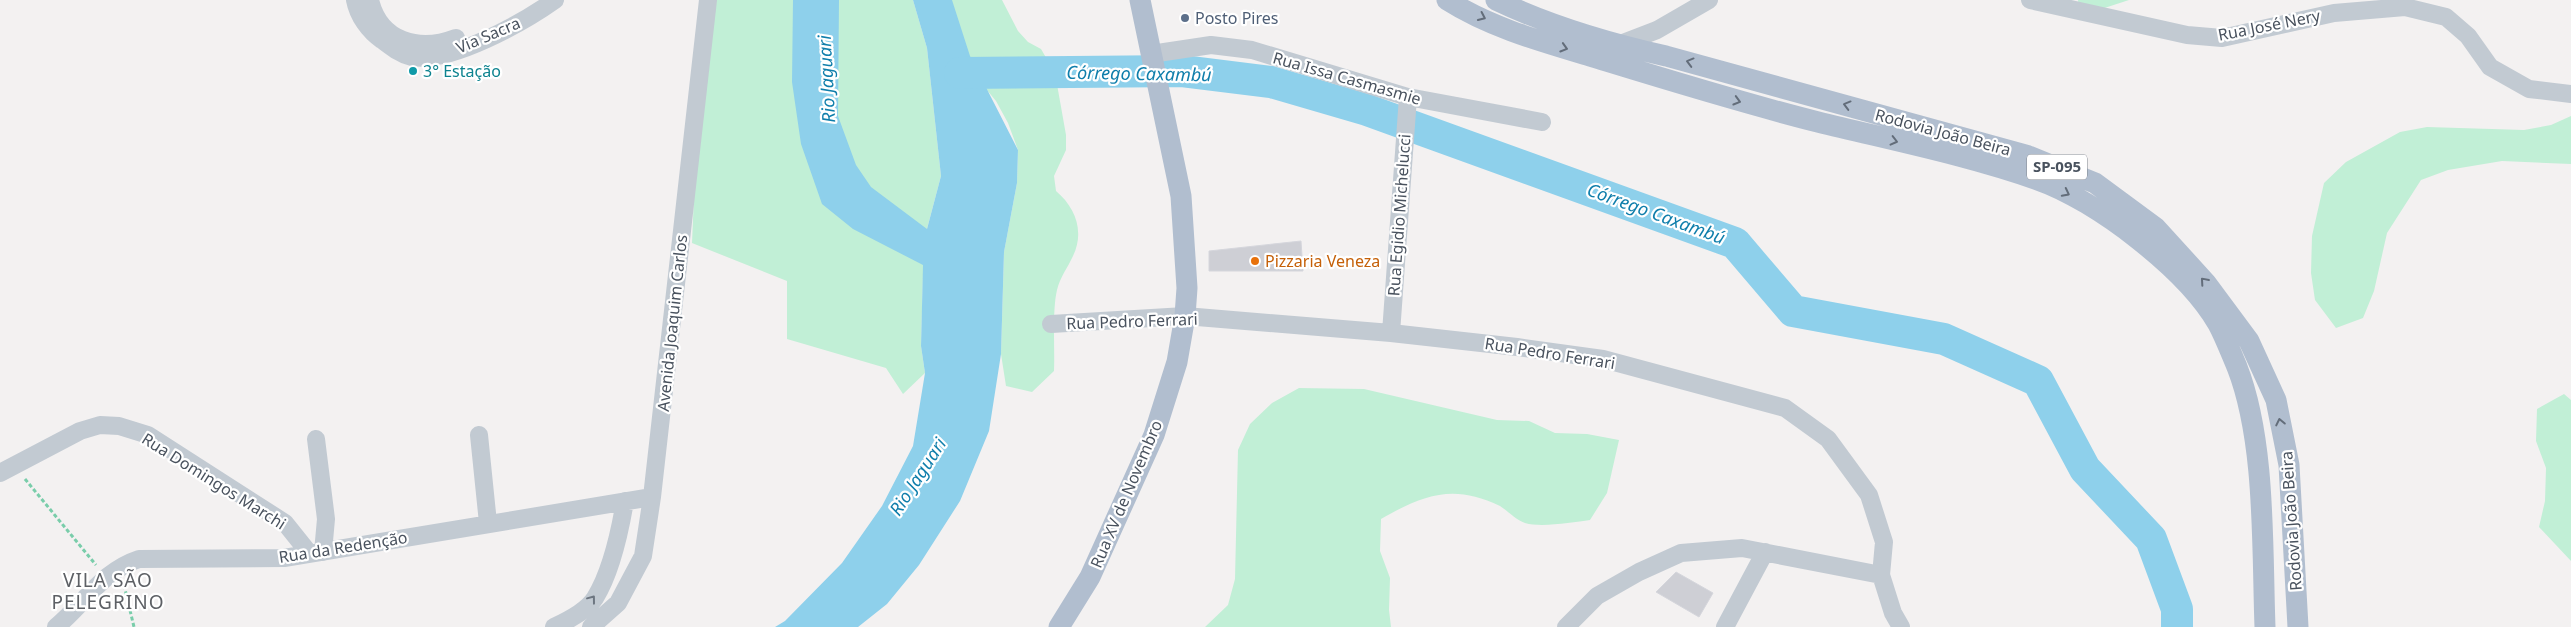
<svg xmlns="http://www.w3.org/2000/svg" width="2571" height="627" font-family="'Noto Sans',sans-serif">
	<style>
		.green { fill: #c1efd6 }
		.water { fill: #8ed0eb }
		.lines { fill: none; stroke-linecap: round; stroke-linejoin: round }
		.river { stroke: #8ed0eb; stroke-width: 32 }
		.building { fill: #cecfd5; stroke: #d5d6dc }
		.path { stroke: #79cdaa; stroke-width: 3; stroke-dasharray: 4 2.5; stroke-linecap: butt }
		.minor { stroke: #c2cad2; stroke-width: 18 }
		.major { stroke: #b1becf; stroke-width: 21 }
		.oneway { stroke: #636d7a }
		.oneway2 { stroke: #6d7681 }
		.service-dot { fill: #5c6f8a; stroke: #fff; stroke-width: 2 }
		.culture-dot { fill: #0f9aa8; stroke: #fff; stroke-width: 2 }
		.food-dot { fill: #e8710a; stroke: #fff; stroke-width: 2 }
		.labels { text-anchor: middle; stroke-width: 4.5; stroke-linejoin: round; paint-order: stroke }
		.shield { fill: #fff; stroke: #80868e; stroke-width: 1 }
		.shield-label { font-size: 15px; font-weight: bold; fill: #49525e }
		.service-label { font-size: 16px; fill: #4e5e75; stroke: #fff; text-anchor: start }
		.street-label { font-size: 16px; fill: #49525e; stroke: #fff }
		.culture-label { font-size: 16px; fill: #0d838f; stroke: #fff; text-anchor: start }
		.food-label { font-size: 16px; fill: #c56008; stroke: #fff; text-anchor: start }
		.water-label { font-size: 18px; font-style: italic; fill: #0f7eab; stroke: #fff }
		.quarter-label { font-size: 19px; letter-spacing: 1px; fill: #5d6065; stroke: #fff }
	</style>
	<rect width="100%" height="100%" fill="#f3f1f1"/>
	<path class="green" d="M711 0H913L927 48 941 176 924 240 921 346 925 373 903 394 886 368 787 339V281L692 243 697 125Z
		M951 0H1002L1018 31 1028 42 1041 49 1055 73 1066 135V150L1054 176 1056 191C1075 207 1085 231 1073 256 1068 267 1060 277 1057 290 1052 311 1055 349 1054 371L1032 392 1006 386 1001 354 1004 252 1017 183 1018 150 1008 123 996 101 967 66Z
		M2078 0H2129L2080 16Z
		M2571 116V164L2502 161 2448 170 2421 180 2387 233 2374 291 2363 318 2336 328 2315 300 2311 273 2312 236 2324 183 2346 162 2400 132 2427 127 2524 130 2551 125Z
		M1299 388 1364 389 1497 420 1529 421 1555 433 1587 434 1619 440 1607 493 1590 520C1573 522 1542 528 1525 523 1516 520 1508 511 1500 506 1453 483 1423 495 1381 519L1380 551 1390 578 1389 610 1391 627H1205L1228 605 1235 579 1238 450 1250 424 1272 403Z
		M2564 394 2571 400V561L2539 527 2545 501 2546 468 2536 441 2537 409Z"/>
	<path class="water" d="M793 0H839L838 116 856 165 871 187 927 229 941 176 927 48 913 0H952L970 56 1018 150 1017 183 1004 252 1001 354 989 431 960 501 919 565 887 604 858 627H775L785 621 842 563 882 506 913 446 925 373 921 346 923 265 853 229 822 204 801 144 792 82Z"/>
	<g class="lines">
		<path class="river" d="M960 73 1182 71 1271 82 1367 110 1735 243 1793 311 1944 339 2038 381 2085 469 2151 539 2177 609V627"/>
	</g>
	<path class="building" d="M1301 241 1303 271H1209V251Z
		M1676 572 1713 593 1699 617 1656 592Z"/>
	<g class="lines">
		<path class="path" d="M25 479 96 565
			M124 585 134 627"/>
		<path class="minor" d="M355 0C358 16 369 31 382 40 391 47 400 54 412 57 450 64 524 22 555 0
			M370 0C380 42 419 52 456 38
			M2030 0 2187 35 2222 38 2334 13 2405 7 2446 17 2468 36 2490 67 2529 89 2571 94
			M1618 45 1657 30 1709 0
			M1151 54 1211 45 1252 50 1408 97 1542 122
			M1051 324 1185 316 1391 333 1517 347 1603 359 1785 408 1828 439 1869 495 1884 542 1881 575 1893 613 1901 627
			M1391 333 1408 97
			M479 435 488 523
			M316 439 326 519 323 552
			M0 473 80 431 100 425 119 426 148 435 285 523 309 553
			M56 627C85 603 102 571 139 559L284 558 652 497
			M554 627C567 621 587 611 595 598 611 572 620 531 625 501
			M591 627 618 603 643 556 652 497 708 0
			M1566 627 1597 596 1639 572 1681 553 1742 548 1881 575
			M1725 627 1765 552"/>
		<path class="major" d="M1447 0C1491 28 1543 42 1593 57 1668 80 1742 103 1818 122 1891 140 1967 155 2038 180 2096 200 2187 270 2218 324 2225 337 2231 353 2237 367 2266 441 2262 548 2265 627
			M1496 0C1550 26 1608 43 1666 56L2026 155 2095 183 2156 228 2206 283 2249 341 2276 400 2289 465 2298 627
			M1059 627 1090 577 1154 435 1177 362 1185 316 1187 288 1181 196 1140 0"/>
	</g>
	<defs><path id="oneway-chevron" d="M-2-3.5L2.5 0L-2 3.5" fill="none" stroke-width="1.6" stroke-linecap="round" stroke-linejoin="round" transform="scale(1.25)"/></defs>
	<g class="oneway">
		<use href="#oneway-chevron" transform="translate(1482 17) rotate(25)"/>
		<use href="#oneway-chevron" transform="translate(1564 48) rotate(17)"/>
		<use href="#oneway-chevron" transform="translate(1690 62) rotate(-165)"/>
		<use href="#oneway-chevron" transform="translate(1737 101) rotate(16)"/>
		<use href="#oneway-chevron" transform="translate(1847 105) rotate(-165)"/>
		<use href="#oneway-chevron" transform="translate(1894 141) rotate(14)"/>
		<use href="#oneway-chevron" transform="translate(2066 193) rotate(27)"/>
		<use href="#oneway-chevron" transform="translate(2204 281) rotate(-131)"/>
		<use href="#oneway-chevron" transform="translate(2280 422) rotate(-102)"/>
	</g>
	<use class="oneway2" href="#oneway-chevron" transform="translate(592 599) rotate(-53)"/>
	<circle class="service-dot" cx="1185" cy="18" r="5"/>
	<circle class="culture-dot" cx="413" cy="71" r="5"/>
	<circle class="food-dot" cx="1255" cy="261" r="5"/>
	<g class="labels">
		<rect class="shield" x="2027" y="154.5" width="60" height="25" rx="4"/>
		<g class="shield-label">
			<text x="2057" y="172">SP-095</text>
		</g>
		<g class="service-label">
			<text x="1195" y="24">Posto Pires</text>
		</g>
		<g class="street-label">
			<text transform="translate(2269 25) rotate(-11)" y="6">Rua José Nery</text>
			<text transform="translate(488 35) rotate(-23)" y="6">Via Sacra</text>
			<text transform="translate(1347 78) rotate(16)" y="6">Rua Issa Casmasmie</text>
			<text transform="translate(1943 132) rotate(15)" y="6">Rodovia João Beira</text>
			<text transform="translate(1399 215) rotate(-86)" y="6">Rua Egidio Michelucci</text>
			<text transform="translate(1132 321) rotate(-2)" y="6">Rua Pedro Ferrari</text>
			<text transform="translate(672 323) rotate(-84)" y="6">Avenida Joaquim Carlos</text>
			<text transform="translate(1550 353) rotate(9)" y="6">Rua Pedro Ferrari</text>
			<text transform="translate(214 481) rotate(32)" y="6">Rua Domingos Marchi</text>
			<text transform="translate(1126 494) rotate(-67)" y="6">Rua XV de Novembro</text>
			<text transform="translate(2291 521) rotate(-94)" y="6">Rodovia João Beira</text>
			<text transform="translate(343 547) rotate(-9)" y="6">Rua da Redenção</text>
		</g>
		<g class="culture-label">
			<text x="423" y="77">3° Estação</text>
		</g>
		<g class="food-label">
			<text x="1265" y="267">Pizzaria Veneza</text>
		</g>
		<g class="water-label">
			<text transform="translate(1139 74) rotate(1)" y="6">Córrego Caxambú</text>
			<text transform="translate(827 79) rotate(-93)" y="6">Rio Jaguari</text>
			<text transform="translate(1656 214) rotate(20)" y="6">Córrego Caxambú</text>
			<text transform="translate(918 477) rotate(-57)" y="6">Rio Jaguari</text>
		</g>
		<g class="quarter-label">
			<text x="108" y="587">VILA SÃO<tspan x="108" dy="22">PELEGRINO</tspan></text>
		</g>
	</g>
</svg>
